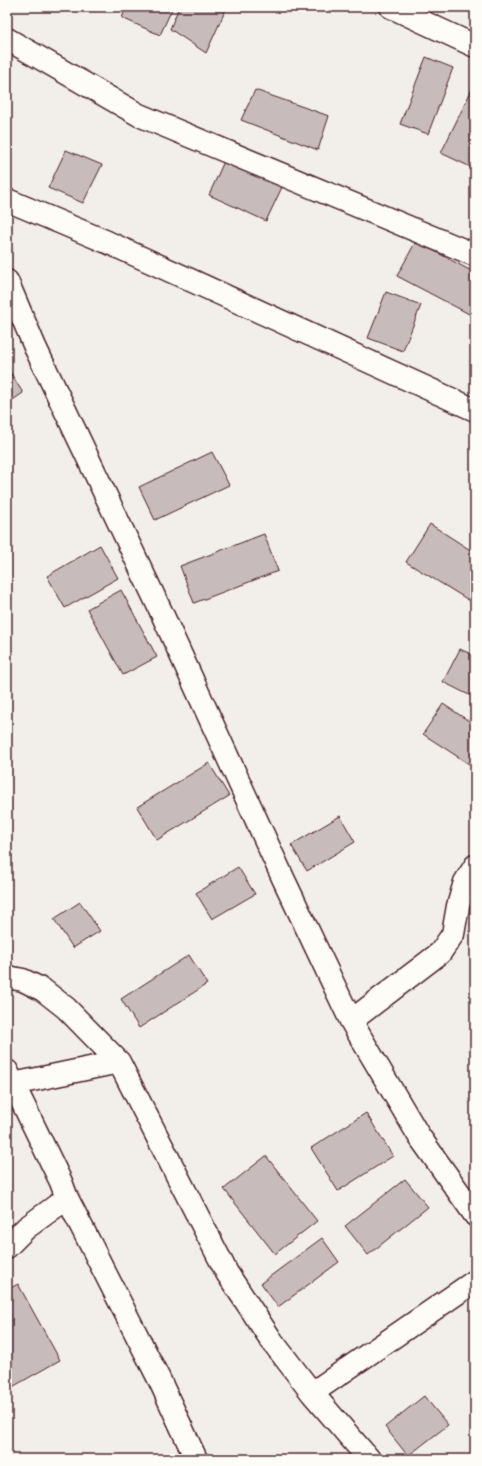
<svg xmlns="http://www.w3.org/2000/svg" width="482" height="1466" font-family="'Gochi Hand',sans-serif">
	<style>
		.building { fill: #c8bbbb; stroke: #4a1f2b }
		.lines { fill: none; stroke-linecap: round; stroke-linejoin: round }
		.minor-casing { stroke: #4a1f2b; stroke-width: 25 }
		.minor { stroke: #fdfcf7; stroke-width: 22 }
	</style>
	<rect width="100%" height="100%" fill="#f2efeb"/>
	<filter id="ink" filterUnits="userSpaceOnUse"><feTurbulence type="fractalNoise" baseFrequency=".025" numOctaves="2"/><feDisplacementMap in="SourceGraphic" scale="8" xChannelSelector="R" yChannelSelector="G"/><feConvolveMatrix kernelMatrix="1 2 1 2 8 2 1 2 1" color-interpolation-filters="sRGB"/></filter>
	<g filter="url(#ink)">
		<path class="building" d="M126 7H173L160 35 122 18Z
			M179 7H227L206 53 170 29Z
			M426 57 453 68 428 134 400 124Z
			M475 83V169L441 153Z
			M255 90 329 116 318 150 241 120Z
			M66 150 102 165 83 203 48 188Z
			M225 159 283 185 266 221 209 195Z
			M416 241 475 273V307L471 315 397 276Z
			M386 292 421 305 403 351 368 338Z
			M7 367 23 393 7 404Z
			M212 452 229 485 155 520 139 487Z
			M430 524 475 553V604L406 562Z
			M264 534 278 571 194 603 180 566Z
			M100 545 118 578 65 608 47 576Z
			M121 590 157 657 123 675 87 609Z
			M460 649 475 656V698L443 682Z
			M443 704 475 725V768L423 734Z
			M209 763 229 796 157 840 137 807Z
			M340 816 355 842 307 871 291 845Z
			M238 867 255 894 212 919 196 893Z
			M80 902 100 931 73 948 54 919Z
			M189 955 207 984 139 1028 121 999Z
			M366 1113 393 1156 338 1191 311 1148Z
			M266 1156 317 1221 275 1254 224 1189Z
			M405 1179 428 1207 368 1255 345 1226Z
			M322 1238 339 1262 278 1307 261 1283Z
			M18 1284 60 1360 7 1390V1290Z
			M424 1396 448 1425 408 1456 385 1427Z"/>
		<g class="lines">
			<defs>
				<path id="minor" d="M391 7 475 46
					M7 39 139 115 475 255
					M7 200 107 242 475 410
					M7 281 35 347 158 605 283 878 351 1021 419 1136 475 1215
					M7 977 23 980 43 990 66 1008 119 1062 227 1273 272 1341 312 1393 369 1459
					M351 1021 440 953 453 934 458 906 465 882 475 866
					M7 1071 61 1182 67 1198 159 1379 196 1459
					M13 1084 119 1062
					M7 1247 26 1228 67 1198
					M312 1393 475 1281"/>
			</defs>
			<use href="#minor" class="minor-casing"/>
			<use href="#minor" class="minor"/>
		</g>
	</g>
	<rect width="482" height="1466" fill="none" stroke="#fdfcf7" stroke-width="24"/>
	<rect x="12" y="12" width="458" height="1442" fill="none" stroke="#4a1f2b" stroke-width="1.5" filter="url(#ink)"/>
</svg>
